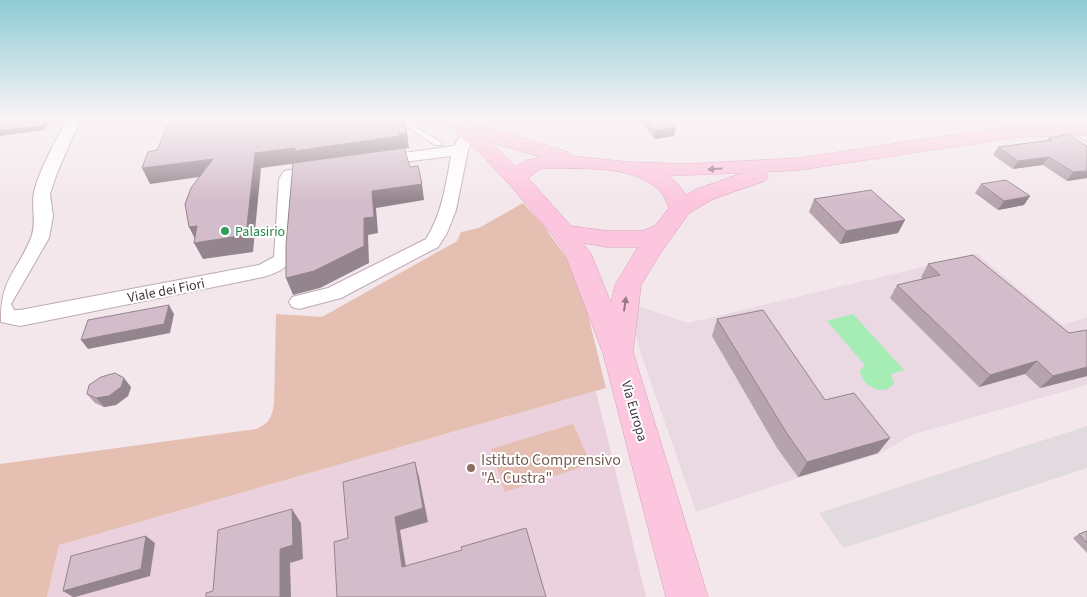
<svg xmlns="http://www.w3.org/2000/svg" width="1087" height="597" font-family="'Source Sans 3',sans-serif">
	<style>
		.residential { fill: #ead9e2 }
		.education { fill: #ebd1dd }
		.green { fill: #e5bfb1 }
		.parking { fill: #e1dbdf }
		.water { fill: #a5edb5 }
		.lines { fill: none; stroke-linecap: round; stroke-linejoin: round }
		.lane-casing { stroke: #beaab5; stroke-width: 2 }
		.street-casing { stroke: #beaab5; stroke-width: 2 }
		.secondary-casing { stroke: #d79db6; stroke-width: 1 }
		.lane { fill: #fff; fill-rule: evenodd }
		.street { fill: #fff; fill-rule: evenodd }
		.secondary { fill: #fcc7de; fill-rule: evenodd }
		.wall { fill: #b6a3ae }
		.shaded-wall { fill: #94848d }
		.building { fill: #d4bdca; stroke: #94848d }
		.oneway { fill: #977787 }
		.leisure-dot { fill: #2e9e5b; stroke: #fff; stroke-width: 2 }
		.education-dot { fill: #8d6e63; stroke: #fff; stroke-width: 2 }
		.labels { text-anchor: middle; stroke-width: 4; stroke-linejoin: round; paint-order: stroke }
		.leisure-label { font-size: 14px; fill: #27864d; stroke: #fff; text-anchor: start }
		.street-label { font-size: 14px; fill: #45363f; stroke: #fff }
		.near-education-label { font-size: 16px; fill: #785e54; stroke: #fff; text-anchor: start }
	</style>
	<rect width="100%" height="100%" fill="#f3e7ec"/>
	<path class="residential" d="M977 254 1063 325 1087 317V385L914 434 879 454 795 479 696 512 640 351 635 329V305L688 323Z"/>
	<path class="education" d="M596 391 646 597H47L59 545Z"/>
	<path class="green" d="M523 203 544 226 572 266 587 311 606 388 59 545 47 597H0V464L256 429C269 424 271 418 274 405L276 314 322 317 457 241 461 232 479 228Z
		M573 424 591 464 505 492 491 449Z"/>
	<path class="parking" d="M1087 426V468L860 543 843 548 819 513Z"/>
	<path class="water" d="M853 314 904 370 891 374 894 383C885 398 861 386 860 371L865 365 827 321Z"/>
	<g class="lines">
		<defs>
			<path id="lane" d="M393 118H400L442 143 441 145H435Z"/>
			<path id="street" d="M67 118H81L57 173 50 194 53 216 49 238 11 304 14 310H20L259 265 274 257 279 179 284 171 319 164 325 166 327 169 325 172 295 179 292 259C286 269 275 274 263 277L20 326 1 322C0 279 17 272 31 238 37 222 31 207 34 192 40 167 56 142 67 118Z
				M1027 118H1043L1087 143V153L1082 152Z
				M465 136 470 137 472 140 468 150 456 210 447 233 438 247 341 298 299 309 292 307 289 302 292 297 328 288 426 239C442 214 446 184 451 156L380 165 375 163 372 160 375 157 454 146 460 137Z"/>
			<path id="secondary" d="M443 118H459L568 152 571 156 629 162 687 164 799 158 1019 125 1087 123V135L1019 137 799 170 765 172 768 176 765 181 713 199 689 213 659 255 641 285 633 352 708 597H666L603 353 565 254 554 237 509 184 480 153 456 133 458 130 443 125 440 121ZM490 142 541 157 527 160 516 166ZM559 168C590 169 636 166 660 191 664 195 667 202 669 208L655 226 642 231H607L571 226 528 178 540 169ZM743 173 697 189 686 195 677 183 668 176ZM583 243 607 247H638L615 285 611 303 591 254Z"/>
		</defs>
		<use href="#lane" class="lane-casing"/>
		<use href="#street" class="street-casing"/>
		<use href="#secondary" class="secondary-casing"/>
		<use href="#lane" class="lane"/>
		<use href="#street" class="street"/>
		<use href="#secondary" class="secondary"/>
	</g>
	<path class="wall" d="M642 118H667L676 127 674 136 655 139 641 122Z
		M984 118H1010L987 120Z
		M1068 134 1087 178 1067 181 1043 165 1013 169 993 155 998 147 1047 141 1049 138Z
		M981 184 1024 205 998 210 975 193Z
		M814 199 905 220 898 233 840 244 809 212Z
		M928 264 1087 376 1040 388 1025 374 979 387 890 298 897 285 922 279 921 277Z
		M717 319 825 400 878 453 798 477 777 448 712 336Z
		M131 387 128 396 116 405 104 407 95 403 87 394Z
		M1087 531V553L1073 538 1079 534Z"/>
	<path class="shaded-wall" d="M47 118H52L45 130 0 136V131Z
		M368 118H370L372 138 368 123Z
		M676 127 674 136 655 139 656 130Z
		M407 133 409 148 261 168 253 252 203 259 194 243H197L189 227 255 153Z
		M1049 157 1043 165 1013 169 1018 161Z
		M213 159 220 174 150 184 142 168Z
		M1087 171V178L1067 181 1073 172Z
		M422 184 424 200 376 208 378 233 368 235 369 263 320 288 293 295 286 278 364 218 372 191Z
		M1030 196 1024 205 998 210 1004 201Z
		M905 220 898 233 840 244 846 231Z
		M169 305 174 314 170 333 88 349 81 340Z
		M1037 361 1025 374 979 387 990 375Z
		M1087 367V376L1040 388 1053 376Z
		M124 378 131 387 128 396 116 405 104 407 96 398Z
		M890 438 878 453 798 477 807 462Z
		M415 462 419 477 428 522 400 530 408 580 402 567 395 517Z
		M292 509 301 523 303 559 290 563 291 597H280V549Z
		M146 536 155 543 150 576 75 597H73L63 591Z"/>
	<path class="building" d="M0 118H47L42 126 0 131Z
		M171 118H368V123L403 118 407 133 399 134 400 136 295 151V148L255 153 246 235 194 243 197 226 189 227 185 204 191 188 213 159 142 168 148 152 157 150Z
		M645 118H667L676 127 656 130Z
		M1068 134 1087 146V171L1073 172 1049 157 1018 161 998 147 1052 140 1049 138Z
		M404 148 410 167 418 166 422 184 372 191 374 217 364 218V246L314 271 286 278V245L293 163Z
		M1006 180 1030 196 1004 201 981 184Z
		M871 190 905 220 846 231 814 199Z
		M973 255 1069 333 1087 330V367L1053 376 1037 361 990 375 897 285 940 275 928 264Z
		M169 305 164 324 81 340 88 320Z
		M763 310 825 400 854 393 890 438 807 462 786 432 717 319Z
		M115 373 124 378 121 387 109 396 96 398 87 394 89 385 101 377Z
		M415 462 423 508 395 517 402 567 462 550 461 547 526 528 546 597H337L334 542 348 538 343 482Z
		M292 509 293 545 280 549V597H206V593L213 591 218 530Z
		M1087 531V543L1079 534Z
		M146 536 141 569 63 591 71 556Z"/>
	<defs><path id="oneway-solid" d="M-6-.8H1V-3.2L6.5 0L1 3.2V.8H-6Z" transform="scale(1.25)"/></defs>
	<g class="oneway">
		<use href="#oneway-solid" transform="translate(715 169) rotate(177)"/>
		<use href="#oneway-solid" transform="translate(625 304) rotate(-82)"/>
	</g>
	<linearGradient id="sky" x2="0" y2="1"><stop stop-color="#8dcbd4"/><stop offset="0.59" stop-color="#faf4f6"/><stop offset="1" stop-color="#faf4f6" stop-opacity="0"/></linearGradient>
	<rect width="1087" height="201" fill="url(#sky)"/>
	<circle class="leisure-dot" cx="225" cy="231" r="5"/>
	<circle class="education-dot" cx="471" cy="468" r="5"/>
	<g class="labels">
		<g class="leisure-label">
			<text x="235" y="236">Palasirio</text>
		</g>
		<g class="street-label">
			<text transform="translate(166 290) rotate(-11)" y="5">Viale dei Fiori</text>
			<text transform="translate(635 411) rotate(74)" y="5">Via Europa</text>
		</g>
		<g class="near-education-label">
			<text x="481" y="465">Istituto Comprensivo<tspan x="481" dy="18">"A. Custra"</tspan></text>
		</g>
	</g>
</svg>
